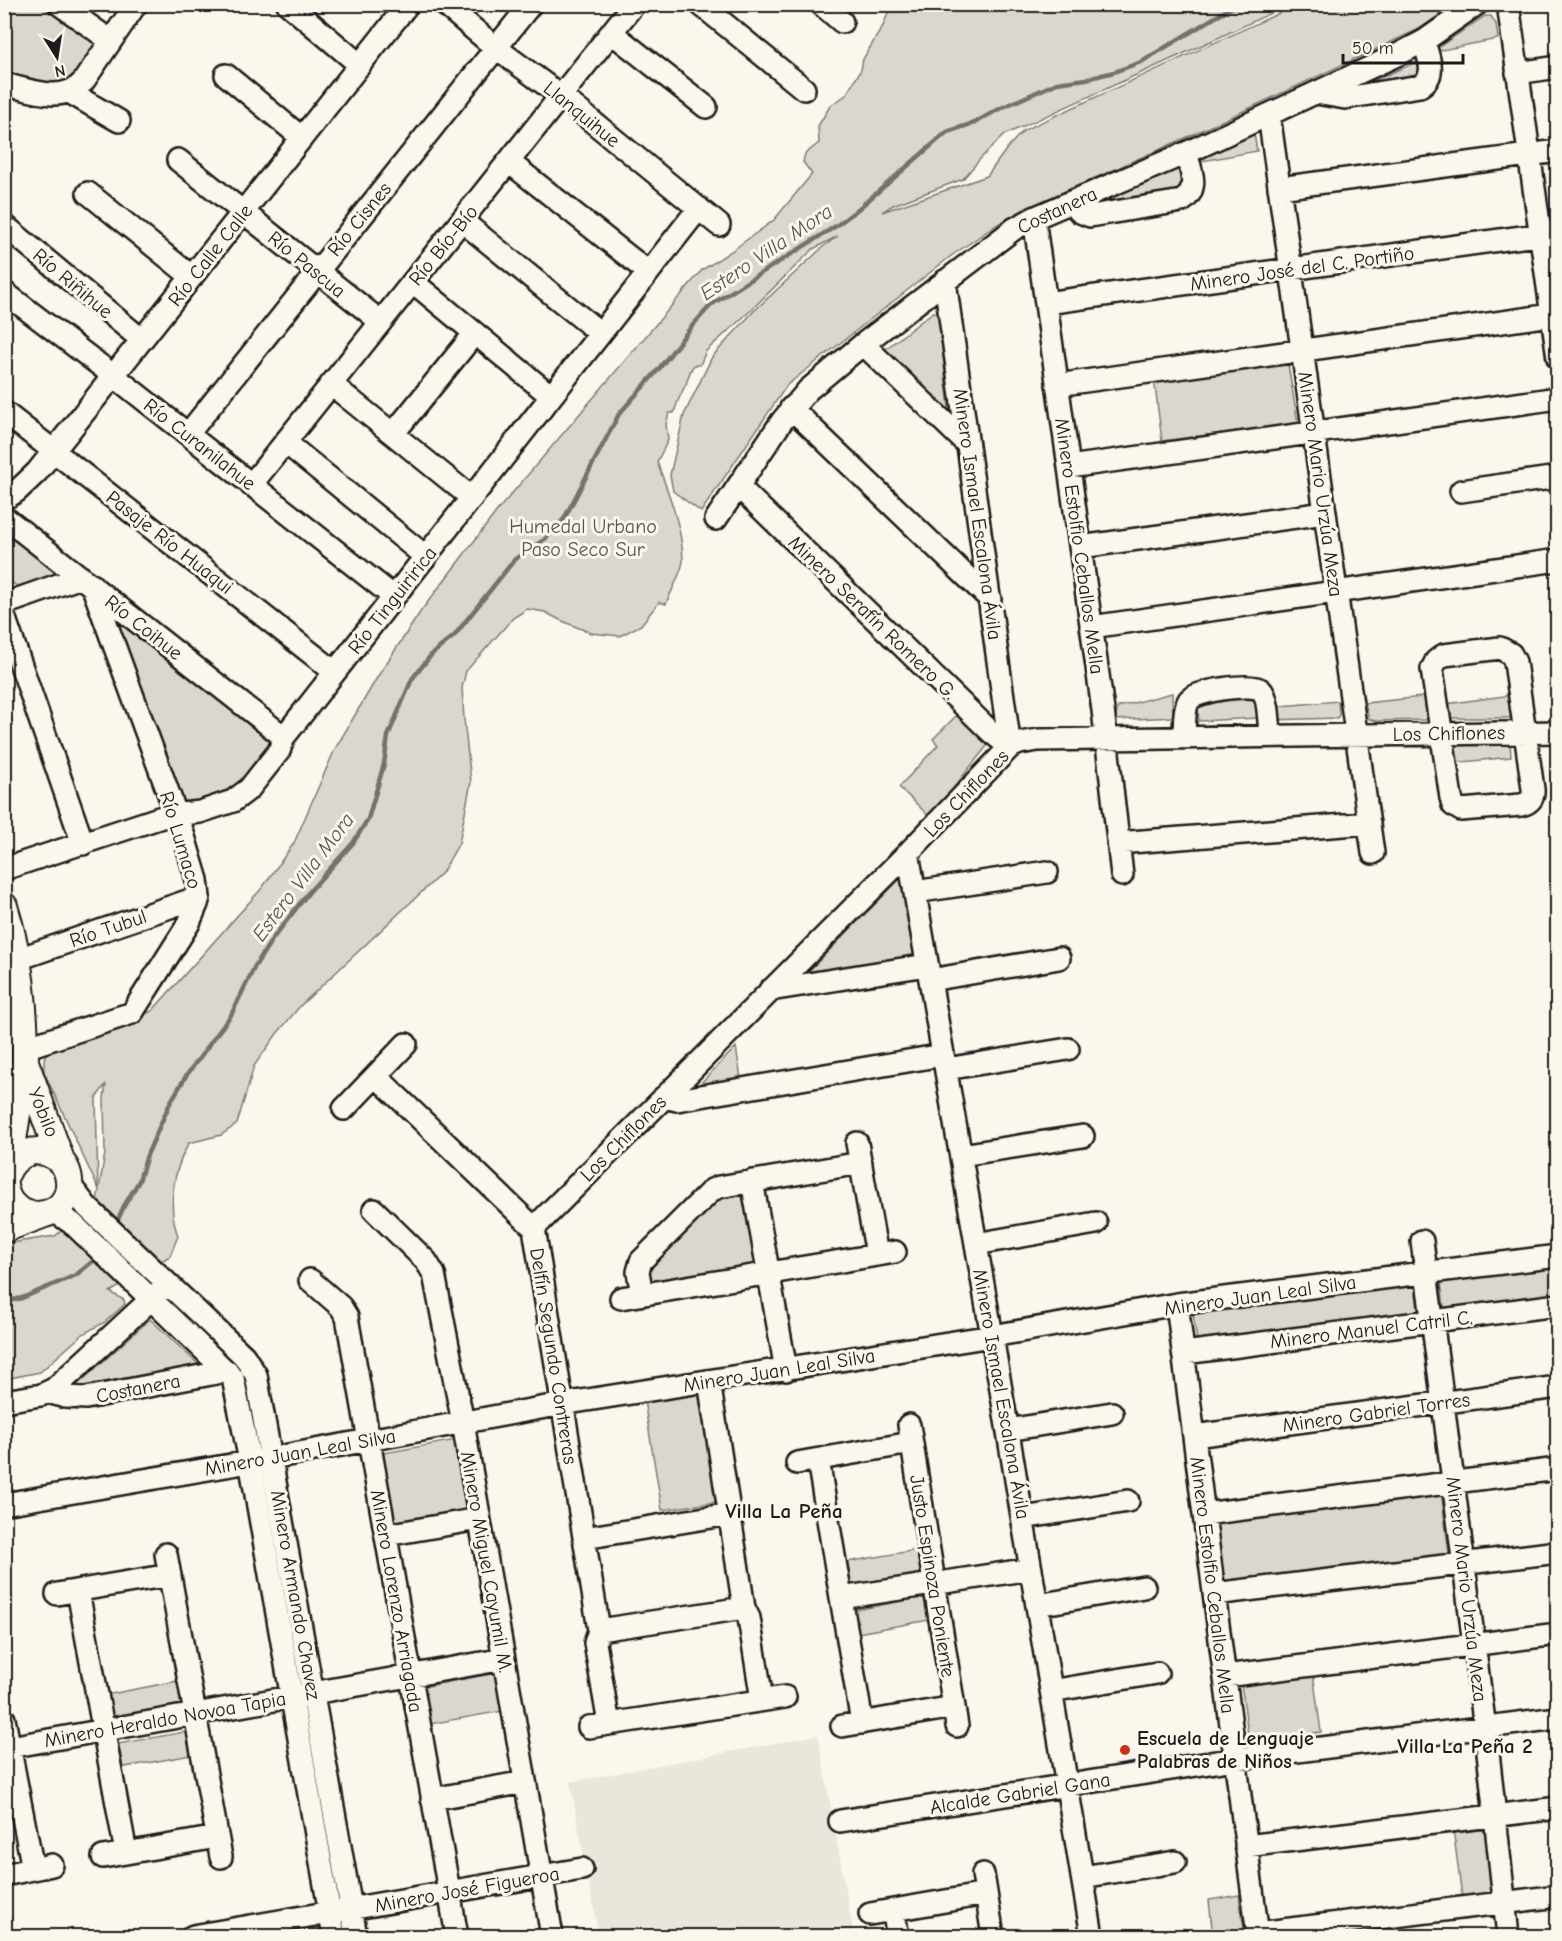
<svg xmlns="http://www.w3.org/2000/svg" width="1562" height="1941" font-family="'Comic Neue',sans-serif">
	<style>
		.built { fill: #eae6dc }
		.green { fill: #dad7ce; stroke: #7b7a75; stroke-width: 1.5 }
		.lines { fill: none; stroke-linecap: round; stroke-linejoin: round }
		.stream { stroke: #74726e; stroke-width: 4.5 }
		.minor-casing { stroke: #1c1c1c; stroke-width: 26 }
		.major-casing { stroke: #1c1c1c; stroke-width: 30 }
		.minor { stroke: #fbf7ec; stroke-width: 21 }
		.major { stroke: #fbf7ec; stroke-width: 26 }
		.poi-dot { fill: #c8321e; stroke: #fbf7ec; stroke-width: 2 }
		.labels { text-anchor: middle; stroke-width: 6; stroke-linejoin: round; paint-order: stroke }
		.street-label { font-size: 20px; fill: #1c1c1c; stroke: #fbf7ec }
		.park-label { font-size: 20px; fill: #555451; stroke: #fbf7ec }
		.poi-label { font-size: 20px; font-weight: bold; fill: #1c1c1c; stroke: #fbf7ec; text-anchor: start }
		.water-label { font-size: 21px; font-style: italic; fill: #575653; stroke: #fbf7ec }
		.neighbourhood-label { font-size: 21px; font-weight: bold; fill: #1c1c1c; stroke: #fbf7ec }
	</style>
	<rect width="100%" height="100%" fill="#fbf7ec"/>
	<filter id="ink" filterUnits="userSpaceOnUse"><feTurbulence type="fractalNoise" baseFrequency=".0167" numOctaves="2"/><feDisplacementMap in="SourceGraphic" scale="12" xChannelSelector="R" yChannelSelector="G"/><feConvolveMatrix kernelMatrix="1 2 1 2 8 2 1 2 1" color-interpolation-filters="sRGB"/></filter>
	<g filter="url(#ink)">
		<path class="built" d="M818 1735 854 1936H599L570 1782Z"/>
		<path class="green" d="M5 5H49L98 41 80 76 61 86 5 74Z
			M891 5H1288L1209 42 1004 135 980 159 963 179 893 205 882 212 987 176 1008 147 1024 130 1297 5H1455L1419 29 1181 140 1029 207 998 224 951 256 787 385 701 512 673 491 670 475 684 415 712 357 754 311 823 247 838 236 813 249 749 312 706 351 700 365H694C689 371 689 377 686 384 681 394 677 401 674 413H669L666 424 668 440 657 462C668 491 683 530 683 561 682 572 670 593 666 604L659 602 641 625 620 636 591 633 560 620 545 612 527 609 513 618 466 671 462 688 464 719 471 782 459 843 442 873 300 1006 276 1035 254 1066 237 1124 221 1135 189 1143C173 1170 167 1206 178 1236L170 1256 110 1292 124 1300 125 1304 105 1322 83 1334 40 1372 5 1379V1244L55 1236 94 1204 97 1201 105 1153 104 1098 106 1084 96 1098 98 1188 44 1072C44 1061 42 1054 53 1048L152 1011 262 888 294 843 335 749 378 676 421 611 497 511 702 270 733 250 774 220 812 174 803 162 805 154 819 143 818 126 830 106 846 95 861 70 863 59 883 26Z
			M1485 16H1491L1496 24 1498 39 1437 51 1436 49Z
			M1421 60 1425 75 1361 86Z
			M1246 132 1254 134 1257 151 1197 162 1195 156Z
			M1181 165 1186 191 1088 206Z
			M933 312 938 313 950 417 883 351Z
			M1287 359 1298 423 1162 441 1154 378Z
			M4 522 62 575 22 589 12 583 5 561Z
			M112 611 275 738 235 787 182 806Z
			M1172 693 1173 717 1115 720 1118 707Z
			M1256 694 1257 718 1199 721 1197 704Z
			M1511 695 1513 717 1511 718H1449L1446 704Z
			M1432 696 1430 720 1375 721 1369 719 1365 703Z
			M1338 701 1339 715 1337 718 1271 720 1270 707Z
			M961 711 988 737 987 746 930 817 899 787 938 745 933 739Z
			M1450 740H1510L1511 757 1453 763Z
			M901 878 915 958 804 976Z
			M736 1047 742 1085 690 1094Z
			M744 1193 760 1265 653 1287 643 1272 711 1196Z
			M1557 1266V1301L1445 1316 1441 1282Z
			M1415 1284 1419 1319 1198 1347 1193 1314Z
			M150 1319 199 1365 196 1368 89 1393 76 1386Z
			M698 1390 717 1502 662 1510 644 1400Z
			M456 1440 468 1510 390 1524 378 1454Z
			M1441 1492 1450 1561 1223 1589 1213 1520Z
			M922 1549 926 1570 922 1573 849 1585 841 1563Z
			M928 1596 935 1619 852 1634 851 1611Z
			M496 1673 503 1711 424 1725 417 1688Z
			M1313 1673 1321 1732 1249 1741 1241 1683Z
			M183 1680 185 1704 107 1718 100 1696Z
			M190 1731 197 1754 114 1769 112 1745Z
			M1485 1823 1495 1893 1462 1897 1453 1828Z
			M1239 1895 1245 1936H1213L1209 1900Z"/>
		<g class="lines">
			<path class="stream" d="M115 1226 124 1206 139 1181 147 1155 170 1103 186 1076 231 1015 255 966 273 938 309 892 353 843 368 819 384 764 388 736 412 679 432 654 454 636 515 559 545 539 564 519 619 414 658 370 692 326 712 304 836 226 858 209 947 132 974 123 1001 108 1057 83 1086 79 1114 72 1141 62 1237 4
				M4 1302 22 1298 76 1275 98 1257"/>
			<defs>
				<path id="minor" d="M59 4 111 41
					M288 4 360 65
					M444 4 496 48 561 96 719 225
					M700 4 804 89
					M821 4 842 22
					M1508 4 1558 358
					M612 33 706 107
					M1517 73 1558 67
					M226 75 302 138
					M4 84C30 90 63 104 83 82L136 4
					M69 92 119 121
					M1316 93 1345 98 1420 86C1438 75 1428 58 1424 41
					M1269 115 1373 853
					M178 160 381 322
					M509 162 648 272
					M1279 188 1558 151
					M88 193 192 277
					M1071 202 1080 212 1090 216 1182 201C1200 189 1191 170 1186 153
					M1034 218 1103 710 1122 875
					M462 221 600 333
					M4 225 142 340
					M945 281 1010 747
					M413 282 551 396
					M4 292 114 376 394 597
					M1046 303 1558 232
					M863 344 968 445
					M331 384 472 498
					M1057 385 1558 314
					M791 408 990 599
					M4 412 335 672
					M188 434 531 4
					M393 434 475 333
					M285 442 426 557
					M1069 467 1558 398
					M251 485 634 4
					M738 486 991 732 1010 747
					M1461 491 1558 477
					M4 499 17 491 37 472 408 4
					M4 517 284 737
					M716 519 782 421 808 390 863 344 1014 229 1034 218 1186 153 1399 54 1424 41 1477 4
					M1080 547 1325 513
					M4 604 81 577
					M4 616 83 844
					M1091 627 1558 560
					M1500 648 1511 654 1515 662 1533 789C1534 798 1530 803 1521 805L1461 810 1453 805 1451 798 1432 669 1436 661 1444 655Z
					M1184 738C1185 727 1183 710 1189 700 1196 691 1252 682 1261 690 1269 697 1269 726 1270 736
					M1118 843 1369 823
					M908 853 992 1336 1092 1936
					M4 869 165 816 200 812 233 801 249 789 279 751 284 737 699 208
					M915 892 1047 872
					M18 959 199 897
					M930 980 1059 958
					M770 990 927 965
					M25 1048 132 1013 189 923 197 904 199 897 197 880 182 830 92 585
					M946 1069 1068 1049
					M376 1076 534 1228 599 1630 595 1643 609 1724
					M664 1097 677 1100 683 1099 943 1055
					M344 1109 406 1044
					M857 1143 877 1255
					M961 1155 1083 1136
					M752 1181 786 1370
					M69 1184 87 1207 244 1356 256 1375 356 1936
					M374 1210 426 1261 434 1274 463 1423 552 1936
					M54 1211 73 1224 233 1378 250 1461 334 1936
					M534 1228 908 853 1010 747 1020 743 1038 740 1558 732
					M1422 1241 1488 1752 1508 1936
					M976 1244 1096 1223
					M310 1280 341 1307 347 1317 457 1936
					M642 1294 638 1272 641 1261 712 1190 719 1187 861 1163
					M621 1298 895 1252
					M1177 1304 1258 1936
					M1184 1353 1558 1305
					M709 1381 744 1608 749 1618 762 1700
					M48 1392 65 1397 86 1398 227 1371
					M4 1401 41 1395 54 1389 161 1290
					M909 1425 957 1726
					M1008 1430 1112 1413
					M1194 1436 1558 1387
					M818 1460 862 1723
					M797 1463 911 1443
					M4 1504 272 1458 562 1404 992 1336 1177 1304 1558 1256
					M1204 1514 1558 1469
					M1023 1518 1128 1501
					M386 1535 479 1519
					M584 1538 730 1514
					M166 1554 221 1857
					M78 1591 126 1853
					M57 1594 170 1575
					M1214 1594 1558 1552
					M841 1598 1031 1569
					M1037 1605 1144 1587
					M599 1630 744 1608
					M1225 1676 1558 1634
					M1051 1691 1157 1673
					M4 1719 33 1869
					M842 1726 954 1707
					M589 1727 785 1697
					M4 1748 504 1659
					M432 1799 525 1782
					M840 1821 1235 1759 1558 1718
					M1246 1846 1558 1808
					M103 1857 217 1837
					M983 1874 993 1936
					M4 1875 52 1865
					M1082 1877 1175 1862
					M893 1910 898 1936
					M870 1914 986 1894
					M1257 1933 1558 1896
					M193 1936 582 1869"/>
				<path id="major" d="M4 906C20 958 25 1007 25 1061L9 1167
					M25 1062 62 1163
					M4 1185C9 1229 73 1222 69 1180 68 1170 63 1162 55 1157 36 1143 14 1155 6 1174
					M4 1229 42 1215"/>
			</defs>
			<use href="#minor" class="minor-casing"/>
			<use href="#major" class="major-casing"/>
			<use href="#minor" class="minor"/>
			<use href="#major" class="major"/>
		</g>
	</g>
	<circle class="poi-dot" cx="1125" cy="1750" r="6"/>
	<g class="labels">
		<g class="street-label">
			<text transform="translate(582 114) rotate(39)" y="7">Llanquihue</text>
			<text transform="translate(1057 210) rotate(-25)" y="7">Costanera</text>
			<text transform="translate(359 219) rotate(-51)" y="7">Río Cisnes</text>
			<text transform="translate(443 245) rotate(-51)" y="7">Río Bío-Bío</text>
			<text transform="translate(210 255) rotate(-52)" y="7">Río Calle Calle</text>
			<text transform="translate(307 264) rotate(39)" y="7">Río Pascua</text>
			<text transform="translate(1302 268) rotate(-8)" y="7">Minero José del C. Portiño</text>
			<text transform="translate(73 283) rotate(40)" y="7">Río Riñihue</text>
			<text transform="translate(200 444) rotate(38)" y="7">Río Curanilahue</text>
			<text transform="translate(1321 484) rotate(82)" y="7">Minero Mario Urzúa Meza</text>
			<text transform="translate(978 514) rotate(82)" y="7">Minero Ismael Escalona Ávila</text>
			<text transform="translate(170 542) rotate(38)" y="7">Pasaje Río Huaqui</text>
			<text transform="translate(1080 546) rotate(82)" y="7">Minero Estolfio Ceballos Mella</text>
			<text transform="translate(392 600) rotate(-52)" y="7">Río Tinguiririca</text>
			<text transform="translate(873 617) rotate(44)" y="7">Minero Serafín Romero G.</text>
			<text transform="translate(144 627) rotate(38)" y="7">Río Coihue</text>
			<text transform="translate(1449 733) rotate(-1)" y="7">Los Chiflones</text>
			<text transform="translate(966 793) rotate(-46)" y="7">Los Chiflones</text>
			<text transform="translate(181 840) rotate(73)" y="7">Río Lumaco</text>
			<text transform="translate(108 928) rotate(-19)" y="7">Río Tubul</text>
			<text transform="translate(44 1112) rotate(68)" y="7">Yobilo</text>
			<text transform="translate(623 1138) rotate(-45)" y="7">Los Chiflones</text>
			<text transform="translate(1260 1295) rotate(-8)" y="7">Minero Juan Leal Silva</text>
			<text transform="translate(1371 1329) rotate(-7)" y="7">Minero Manuel Catril C.</text>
			<text transform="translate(554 1356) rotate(81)" y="7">Delfín Segundo Contreras</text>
			<text transform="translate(779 1370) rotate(-9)" y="7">Minero Juan Leal Silva</text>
			<text transform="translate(138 1388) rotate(-11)" y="7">Costanera</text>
			<text transform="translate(1002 1394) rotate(80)" y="7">Minero Ismael Escalona Ávila</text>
			<text transform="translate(1376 1412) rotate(-8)" y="7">Minero Gabriel Torres</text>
			<text transform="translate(300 1452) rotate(-10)" y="7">Minero Juan Leal Silva</text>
			<text transform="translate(487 1562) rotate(80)" y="7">Minero Miguel Cayumil M.</text>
			<text transform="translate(933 1576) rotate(81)" y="7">Justo Espinoza Poniente</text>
			<text transform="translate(1213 1585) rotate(83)" y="7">Minero Estolfio Ceballos Mella</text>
			<text transform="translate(1467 1589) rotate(83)" y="7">Minero Mario Urzúa Meza</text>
			<text transform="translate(296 1595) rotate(80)" y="7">Minero Armando Chavez</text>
			<text transform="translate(397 1601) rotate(80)" y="7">Minero Lorenzo Arriagada</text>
			<text transform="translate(165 1719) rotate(-10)" y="7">Minero Heraldo Novoa Tapia</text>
			<text transform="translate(1020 1793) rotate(-9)" y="7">Alcalde Gabriel Gana</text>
			<text transform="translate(467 1889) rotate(-10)" y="7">Minero José Figueroa</text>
		</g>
		<g class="park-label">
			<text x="583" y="533">Humedal Urbano<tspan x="583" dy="23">Paso Seco Sur</tspan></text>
		</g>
		<g class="poi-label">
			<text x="1137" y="1745">Escuela de Lenguaje<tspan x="1137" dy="23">Palabras de Niños</tspan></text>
		</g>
		<g class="water-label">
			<text transform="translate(766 252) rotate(-34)" y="7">Estero Villa Mora</text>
			<text transform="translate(303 877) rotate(-53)" y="7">Estero Villa Mora</text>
		</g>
		<g class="neighbourhood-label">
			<text x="784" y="1518">Villa La Peña</text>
			<text x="1465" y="1753">Villa La Peña 2</text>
		</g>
	</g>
	<rect width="1562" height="1941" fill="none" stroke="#fbf7ec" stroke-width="24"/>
	<rect x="12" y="12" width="1538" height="1917" fill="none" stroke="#1c1c1c" stroke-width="2" filter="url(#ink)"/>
	<g transform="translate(57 57) rotate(168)" stroke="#fbf7ec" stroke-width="4.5" paint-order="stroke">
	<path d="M0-4.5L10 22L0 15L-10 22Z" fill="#1c1c1c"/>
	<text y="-9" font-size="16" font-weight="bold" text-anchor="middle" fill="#1c1c1c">N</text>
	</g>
	<path d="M1343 54v9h120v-9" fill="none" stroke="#1c1c1c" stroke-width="3"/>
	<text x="1352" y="54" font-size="18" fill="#1c1c1c" stroke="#fbf7ec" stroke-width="4.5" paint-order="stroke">50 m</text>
</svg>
